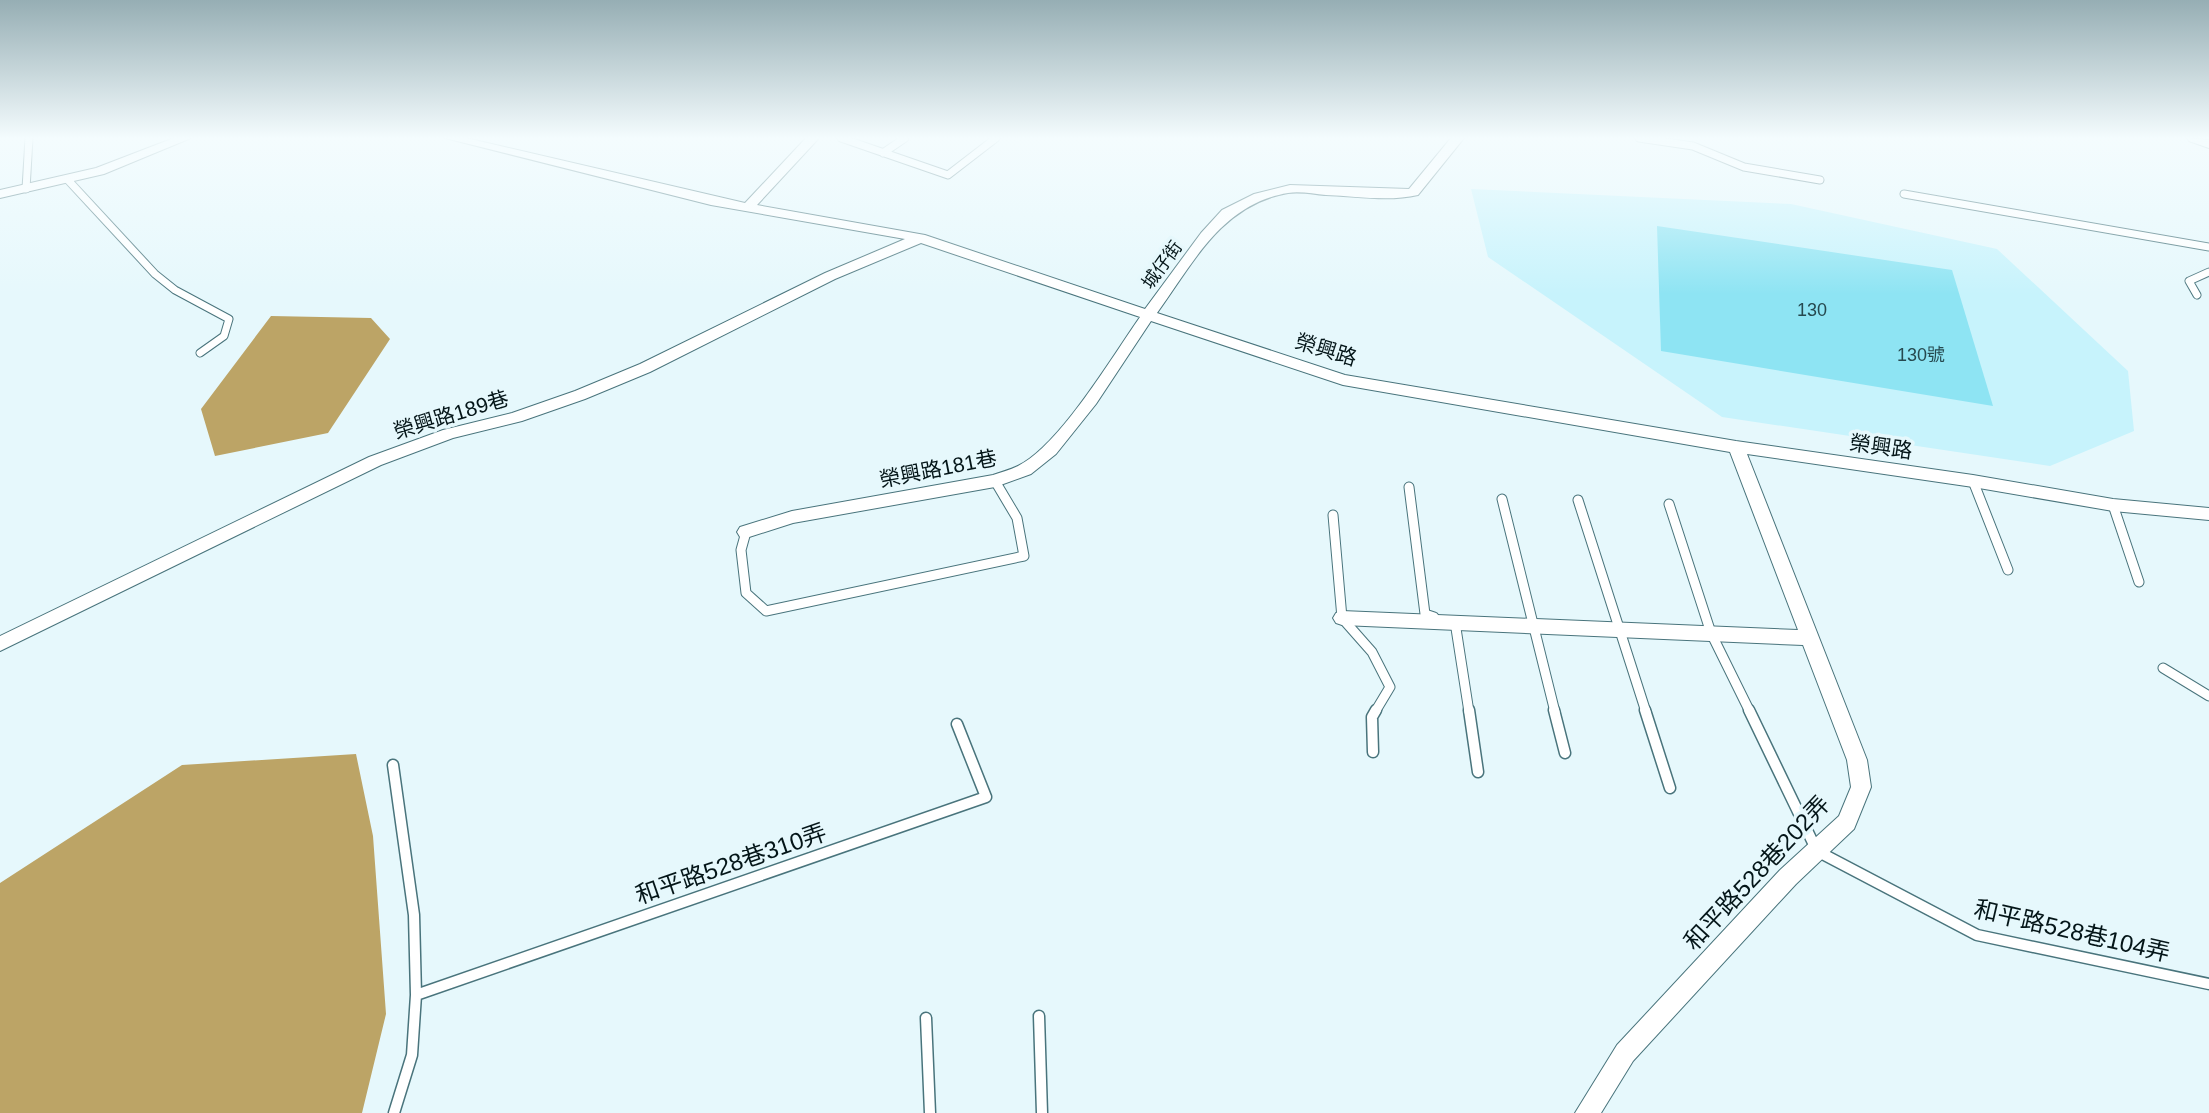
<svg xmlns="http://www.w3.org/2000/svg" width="2209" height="1113" font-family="Arial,'Noto Sans TC',sans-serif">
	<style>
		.built { fill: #c7f3fc }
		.water { fill: #bca466 }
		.building { fill: #8ee4f3 }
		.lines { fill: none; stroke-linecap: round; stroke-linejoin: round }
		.lane-far2-casing { stroke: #49747c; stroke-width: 9 }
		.lane-far1-casing { stroke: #49747c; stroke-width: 11 }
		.lane-casing { stroke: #49747c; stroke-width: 13 }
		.street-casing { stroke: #49747c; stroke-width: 2 }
		.lane-far2 { stroke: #fff; stroke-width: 7 }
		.lane-far1 { stroke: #fff; stroke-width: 9 }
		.lane { stroke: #fff; stroke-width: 10 }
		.street { fill: #fff; fill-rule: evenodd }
		.labels { text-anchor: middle; stroke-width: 7; stroke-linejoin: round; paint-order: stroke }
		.far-street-label { font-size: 18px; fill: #041518; stroke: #e6f8fc }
		.number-label { font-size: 18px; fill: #26494f }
		.street-label { font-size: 21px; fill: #041518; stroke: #e6f8fc }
		.near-street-label { font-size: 24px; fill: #041518; stroke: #e6f8fc }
	</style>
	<rect width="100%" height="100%" fill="#e6f8fc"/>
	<path class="built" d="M1471 189 1791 204 1997 249 2128 371 2134 431 2050 466 1722 417 1488 257Z"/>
	<path class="water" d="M271 316 371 318 390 339 328 433 215 456 201 409Z
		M356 754 373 836 386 1014 362 1113H0V883L182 765Z"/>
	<path class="building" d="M1657 226 1952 270 1993 406 1661 351Z"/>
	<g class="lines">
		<defs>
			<path id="lane-far2" d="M841 138 948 175 996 138
				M1639 138 1693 146 1744 167 1820 180
				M883 153 905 138
				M67 179 155 274 175 290 229 319 224 336 200 353
				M26 189 29 138
				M1904 194 2209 247
				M2197 295 2189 281 2209 272"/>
			<path id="lane-far1" d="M1973 481 2008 570
				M1409 487 1425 614 1434 617
				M1502 499 1555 712
				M1578 500 1646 712
				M1669 504 1711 633 1750 712
				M2113 505 2139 582
				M1333 515 1342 618 1372 652 1390 687 1375 712
				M746 532 741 550 746 593 766 611 1024 556 1017 518 995 481
				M1451 621 1455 622 1469 712
				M2163 668 2209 696"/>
			<path id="lane" d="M1469 710 1478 772
				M1554 710 1565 753
				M1645 710 1670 788
				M1749 710 1817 851 1977 935 2209 984
				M1373 752 1372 717 1376 710
				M393 765 414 915 416 995 412 1055 394 1113
				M416 995 986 797 957 724
				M1039 1016 1042 1113
				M926 1018 930 1113"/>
			<path id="street" d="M174 138H191L104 174 0 198V190L96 168Z
				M445 138H466L745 203 806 138H819L757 205 925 235 1145 309 1201 233 1222 210 1254 194 1290 185 1409 189 1451 138H1464L1418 195C1388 202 1356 196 1326 195 1314 194 1300 191 1288 193 1222 204 1193 263 1157 313L1345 375 1736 441 1973 475 2113 499 2209 508V520L2113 511 1973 487 1747 454 1867 760 1871 787 1854 829 1796 884 1633 1061 1601 1113H1575L1617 1045 1780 870 1839 816 1851 787 1847 760 1803 645 1342 625 1336 623 1333 618 1336 613 1342 611 1798 630 1730 452 1343 385 1151 321 1096 404 1056 454 1031 474 995 487 793 523 746 538 740 537 737 532 740 527 792 511 993 475C1001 472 1010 470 1018 466 1060 445 1112 357 1140 317L921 243 835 279 650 372 585 399 522 421 453 438 381 465 0 651V636L369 457 443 430 512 413 575 391 640 364 825 273 905 239 711 205Z
				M2187 138 2209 140V148L2189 141Z"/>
		</defs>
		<use href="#lane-far2" class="lane-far2-casing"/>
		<use href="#lane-far1" class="lane-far1-casing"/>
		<use href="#lane" class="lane-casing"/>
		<use href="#street" class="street-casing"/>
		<use href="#lane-far2" class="lane-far2"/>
		<use href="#lane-far1" class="lane-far1"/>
		<use href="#lane" class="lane"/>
		<use href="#street" class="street"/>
	</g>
	<linearGradient id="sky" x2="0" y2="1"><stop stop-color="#96aeb4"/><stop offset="0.47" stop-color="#f4fcfe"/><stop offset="1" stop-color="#f4fcfe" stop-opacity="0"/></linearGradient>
	<rect width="2209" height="294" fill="url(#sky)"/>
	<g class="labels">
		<g class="far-street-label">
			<text transform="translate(1162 265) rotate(-54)" y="6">城仔街</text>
		</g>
		<g class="number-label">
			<text x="1812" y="316">130</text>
			<text x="1921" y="361">130號</text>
		</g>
		<g class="street-label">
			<text transform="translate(1326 350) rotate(17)" y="7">榮興路</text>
			<text transform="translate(451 415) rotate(-17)" y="7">榮興路189巷</text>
			<text transform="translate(1881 447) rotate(8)" y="7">榮興路</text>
			<text transform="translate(938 469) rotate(-11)" y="7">榮興路181巷</text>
		</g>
		<g class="near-street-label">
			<text transform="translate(731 864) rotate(-19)" y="8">和平路528巷310弄</text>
			<text transform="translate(1757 873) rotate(-47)" y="8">和平路528巷202弄</text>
			<text transform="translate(2072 931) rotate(13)" y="8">和平路528巷104弄</text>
		</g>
	</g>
</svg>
